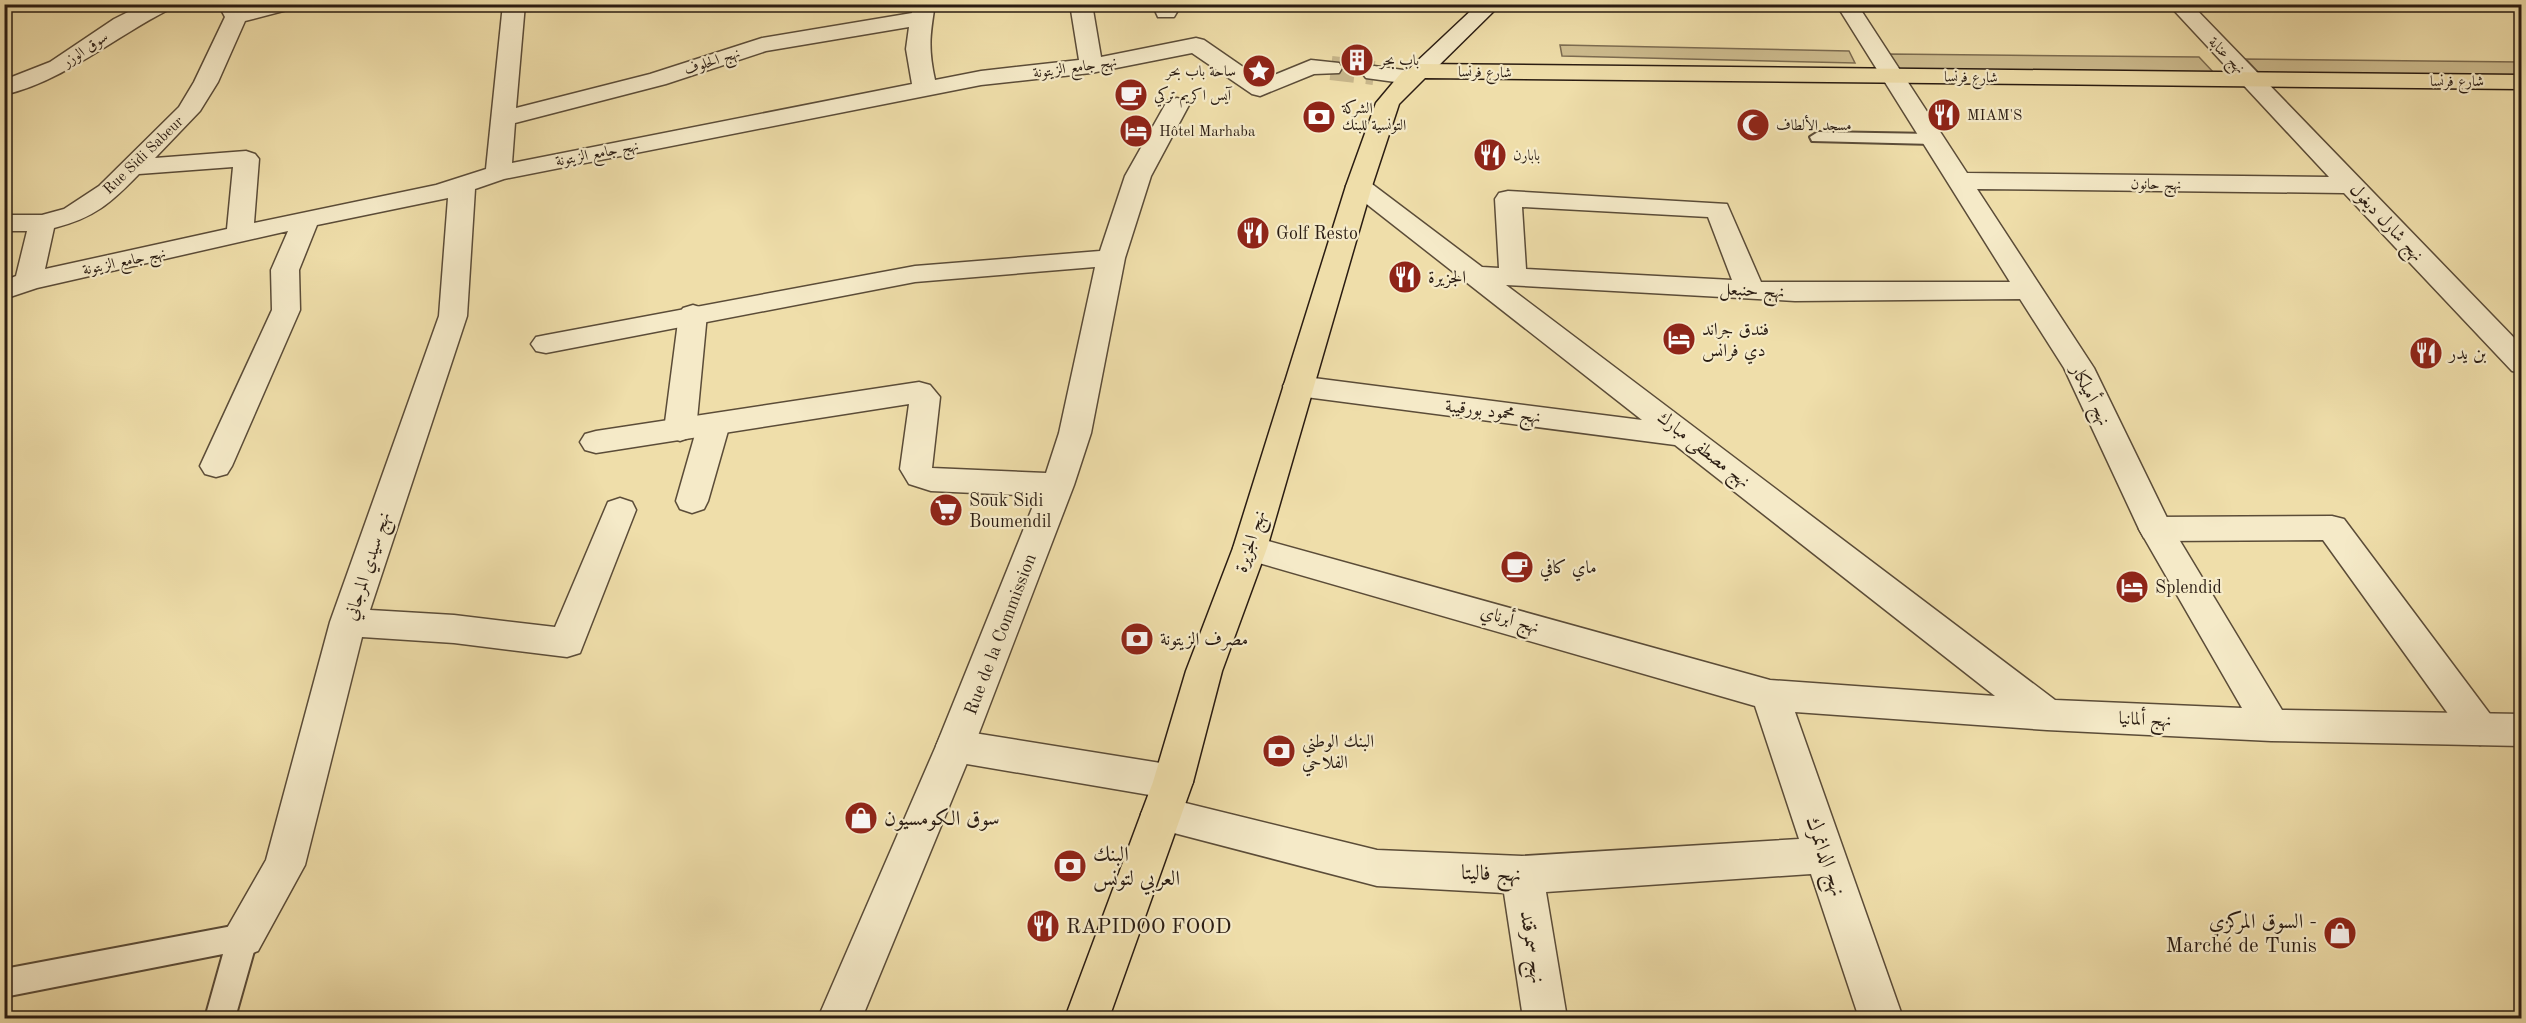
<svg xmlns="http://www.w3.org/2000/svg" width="2526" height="1023" font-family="'Old Standard TT',Amiri,serif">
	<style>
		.green { fill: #cebd90; stroke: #7c6c51; stroke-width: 1.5 }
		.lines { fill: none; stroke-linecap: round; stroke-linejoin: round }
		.pedestrian-tunnel { stroke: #c8b78c; stroke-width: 24; stroke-dasharray: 24 12; stroke-linecap: butt }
		.service-casing { stroke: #5b4c38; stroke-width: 4 }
		.pedestrian-casing { stroke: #5b4c38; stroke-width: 3 }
		.minor-casing { stroke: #5b4c38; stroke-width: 3 }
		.secondary-casing { stroke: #2a1c12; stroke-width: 3 }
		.primary-casing { stroke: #2a1c12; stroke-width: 3 }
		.service { fill: #f5eac8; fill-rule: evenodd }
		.pedestrian { fill: #f5eac8; fill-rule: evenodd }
		.minor { fill: #f5eac8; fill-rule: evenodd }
		.secondary { fill: #f5eac8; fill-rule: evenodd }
		.primary { fill: #efdeaa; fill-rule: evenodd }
		.labels { text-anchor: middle; stroke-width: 4.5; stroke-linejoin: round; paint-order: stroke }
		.far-street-label { font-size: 15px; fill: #2a1c12; stroke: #f5eac8 }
		.far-poi-label { font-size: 15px; fill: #2a1c12; stroke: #f5eac8; text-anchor: start }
		.street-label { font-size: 18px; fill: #2a1c12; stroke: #f5eac8 }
		.poi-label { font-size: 18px; fill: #2a1c12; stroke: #f5eac8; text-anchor: start }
		.near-poi-label { font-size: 21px; fill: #2a1c12; stroke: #f5eac8; text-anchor: start }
		.near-street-label { font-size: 21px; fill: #2a1c12; stroke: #f5eac8 }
	</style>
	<rect width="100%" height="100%" fill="#efdeaa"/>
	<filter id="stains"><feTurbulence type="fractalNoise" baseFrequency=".00333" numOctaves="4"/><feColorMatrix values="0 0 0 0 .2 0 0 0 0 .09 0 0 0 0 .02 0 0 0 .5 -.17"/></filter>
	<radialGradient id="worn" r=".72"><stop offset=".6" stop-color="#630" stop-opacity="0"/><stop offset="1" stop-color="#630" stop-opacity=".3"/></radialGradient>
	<path class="green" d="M1560 45 1849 51 1855 63 1562 56Z
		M1889 54 2199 57 2214 73 1898 69Z
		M2246 59 2521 62V77L2260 74Z"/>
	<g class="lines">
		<path class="pedestrian-tunnel" d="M1331 68 1374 73"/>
		<defs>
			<path id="service" d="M1818 132 1933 134 1941 139 1933 144 1812 141 1810 137Z
				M243 924 253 927 258 937 235 1018H205L223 954 4 997V969Z"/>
			<path id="pedestrian" d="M144 4H172L170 9C114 37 66 80 4 95V80L50 62 114 19Z
				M218 4H240L242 9 257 4H293L291 9 245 21 218 82 200 111 155 158 246 151 255 154 259 159 254 223 436 185 486 169 503 4H525L516 108 650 74 762 38 912 13 913 4H935C930 35 928 48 935 80L981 71 1079 60 1070 4H1092L1101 57 1196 38 1204 40 1262 80 1311 60 1339 63 1342 68 1339 73 1314 74 1260 96 1252 94 1192 53 1091 73 981 85 504 179 475 189 467 316 370 610 454 615 555 627 608 502 620 498 632 502 636 510 580 653 567 657 454 643 362 637 305 865 258 951 243 957 228 951 222 937 266 860 330 622 439 316 448 198 317 225 299 270 300 310 232 466 227 474 216 477 205 474 200 466 272 310 271 270 288 231 37 288 4 299V281L16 276 27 231H4V215H42L64 209 99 186 179 107 194 82 225 17ZM909 27 906 49 912 84 512 163 515 123 666 84 766 51ZM233 167 227 229 45 269 54 228C94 218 111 203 139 174Z
				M1152 4H1174L1177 12 1174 17H1158Z
				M1374 66 1418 72 1422 77 1418 82 1410 84 1366 78 1362 73 1366 68Z
				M693 305 703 308 707 314 696 430 691 437 680 441 669 437 664 430 679 314 683 308Z
				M714 414 725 417 730 424 708 501 704 509 692 513 680 509 676 501 698 424 703 417Z
				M2332 516 2344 519 2493 718 2499 729 2493 740 2480 745 2467 740 2323 540 2156 541 2144 538 2139 529 2144 520 2156 517Z
				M955 730 1173 765 1187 770 1193 782 1187 794 1173 799 955 762 941 757 936 746 941 735Z"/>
			<path id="minor" d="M1836 4H1857L1967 173 2329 177 2168 4H2191L2522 346V373L2512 371 2344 193 1977 189 2094 368 2171 526 2282 710 2522 714V746L2271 741 2047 730 1795 712 1903 1018H1859L1811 874 1546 892 1567 1018H1523L1504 893 1377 886 1147 826 1141 814 1147 802 1161 797 1377 850 1522 856 1799 839 1755 706 1238 557 1233 548 1238 539 1250 536 1770 680 1995 696 1675 445 1298 396 1287 393 1283 386 1287 379 1298 376 1642 420 1350 191 1346 186 1350 181 1359 178 1368 181 1482 267 1499 268 1495 199 1499 193 1508 191 1727 204 1761 282H2010ZM1522 207 1708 217 1732 280 1526 269ZM1506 285 1795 301 2020 299 2064 368 2139 529 2242 708 2055 700Z
				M1177 98 1185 100 1189 105 1151 176 1125 258 1091 433 1074 485 974 746 862 1018H818L936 746 1037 496 931 491 909 484 900 469 909 404 596 453 585 450 580 442 585 434 596 431 919 382 930 385 940 397 932 468 1046 473 1059 433 1095 267 915 282 546 353 536 351 531 344 536 337 546 335 915 266 1100 251 1125 176 1165 105 1169 100Z"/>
			<path id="secondary" d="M1478 4H1501L1428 76H1412L1408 71 1412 66Z"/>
			<path id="primary" d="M1420 64 2522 75V89L1425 78 1399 104 1372 186 1267 548 1222 671 1193 782 1109 1018H1065L1153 782 1186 671 1233 548 1346 186 1376 103 1402 72Z"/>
		</defs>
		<use href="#service" class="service-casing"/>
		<use href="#pedestrian" class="pedestrian-casing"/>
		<use href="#minor" class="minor-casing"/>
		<use href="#secondary" class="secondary-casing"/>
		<use href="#primary" class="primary-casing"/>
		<use href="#service" class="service"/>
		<use href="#pedestrian" class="pedestrian"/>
		<use href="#minor" class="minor"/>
		<use href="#secondary" class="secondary"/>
		<use href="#primary" class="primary"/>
	</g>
	<defs>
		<symbol id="building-disc" viewBox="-11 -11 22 22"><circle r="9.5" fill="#8f2418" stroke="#f5eac8"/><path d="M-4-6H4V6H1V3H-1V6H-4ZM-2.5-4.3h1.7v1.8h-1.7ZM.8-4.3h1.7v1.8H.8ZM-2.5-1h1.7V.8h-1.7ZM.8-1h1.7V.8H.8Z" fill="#fff"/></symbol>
		<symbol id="sight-disc" viewBox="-11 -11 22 22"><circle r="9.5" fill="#8f2418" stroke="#f5eac8"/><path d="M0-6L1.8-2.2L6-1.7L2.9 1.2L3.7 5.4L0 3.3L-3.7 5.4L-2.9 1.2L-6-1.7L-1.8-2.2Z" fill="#fff"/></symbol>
		<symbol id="cafe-disc" viewBox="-11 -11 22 22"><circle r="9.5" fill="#8f2418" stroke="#f5eac8"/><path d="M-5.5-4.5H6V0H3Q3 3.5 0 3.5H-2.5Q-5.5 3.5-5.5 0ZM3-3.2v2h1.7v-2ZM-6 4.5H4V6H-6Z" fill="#fff"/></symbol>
		<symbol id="restaurant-disc" viewBox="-11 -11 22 22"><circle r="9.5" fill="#8f2418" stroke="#f5eac8"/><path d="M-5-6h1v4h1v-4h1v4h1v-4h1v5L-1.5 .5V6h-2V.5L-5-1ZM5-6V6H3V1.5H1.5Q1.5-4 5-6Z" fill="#fff"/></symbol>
		<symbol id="bank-disc" viewBox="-11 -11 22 22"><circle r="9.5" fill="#8f2418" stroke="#f5eac8"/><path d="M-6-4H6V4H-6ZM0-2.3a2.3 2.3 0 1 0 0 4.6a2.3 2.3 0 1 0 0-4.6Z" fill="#fff"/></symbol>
		<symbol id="mosque-disc" viewBox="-11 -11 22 22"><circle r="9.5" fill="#8f2418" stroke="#f5eac8"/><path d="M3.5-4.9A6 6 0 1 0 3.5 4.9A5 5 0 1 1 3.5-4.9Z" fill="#fff"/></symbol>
		<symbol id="hotel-disc" viewBox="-11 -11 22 22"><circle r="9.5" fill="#8f2418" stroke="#f5eac8"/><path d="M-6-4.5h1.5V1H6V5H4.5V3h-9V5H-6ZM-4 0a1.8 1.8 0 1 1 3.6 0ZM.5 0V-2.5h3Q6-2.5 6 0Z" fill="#fff"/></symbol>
		<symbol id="supermarket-disc" viewBox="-11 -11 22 22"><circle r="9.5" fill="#8f2418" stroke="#f5eac8"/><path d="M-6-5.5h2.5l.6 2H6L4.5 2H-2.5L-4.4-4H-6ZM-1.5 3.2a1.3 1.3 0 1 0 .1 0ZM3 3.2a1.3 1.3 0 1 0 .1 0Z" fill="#fff"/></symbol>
		<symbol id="shop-disc" viewBox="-11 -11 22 22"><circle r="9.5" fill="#8f2418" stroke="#f5eac8"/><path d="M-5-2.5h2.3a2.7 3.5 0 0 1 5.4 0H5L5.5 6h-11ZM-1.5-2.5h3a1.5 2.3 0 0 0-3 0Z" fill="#fff"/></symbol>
	</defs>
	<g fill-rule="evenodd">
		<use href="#building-disc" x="1338" y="41" width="38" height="38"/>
		<use href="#sight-disc" x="1240" y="52" width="38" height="38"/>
		<use href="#cafe-disc" x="1112" y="76" width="38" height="38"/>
		<use href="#restaurant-disc" x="1925" y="96" width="38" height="38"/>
		<use href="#bank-disc" x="1300" y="98" width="38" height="38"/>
		<use href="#mosque-disc" x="1734" y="106" width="38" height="38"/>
		<use href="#hotel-disc" x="1117" y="112" width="38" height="38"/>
		<use href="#restaurant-disc" x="1471" y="136" width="38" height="38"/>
		<use href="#restaurant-disc" x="1234" y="214" width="38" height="38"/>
		<use href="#restaurant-disc" x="1386" y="258" width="38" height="38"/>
		<use href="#hotel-disc" x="1660" y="320" width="38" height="38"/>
		<use href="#restaurant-disc" x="2407" y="334" width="38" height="38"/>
		<use href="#supermarket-disc" x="927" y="491" width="38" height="38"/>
		<use href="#cafe-disc" x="1498" y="548" width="38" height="38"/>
		<use href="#hotel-disc" x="2113" y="568" width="38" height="38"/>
		<use href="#bank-disc" x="1118" y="620" width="38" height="38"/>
		<use href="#bank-disc" x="1260" y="732" width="38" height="38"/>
		<use href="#shop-disc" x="842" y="799" width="38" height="38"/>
		<use href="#bank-disc" x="1051" y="847" width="38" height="38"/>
		<use href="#restaurant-disc" x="1024" y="907" width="38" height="38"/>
		<use href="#shop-disc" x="2321" y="914" width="38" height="38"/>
	</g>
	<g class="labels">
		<g class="far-street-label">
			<text transform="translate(85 49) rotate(-34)" y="5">سوق الوزر</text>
			<text transform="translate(2227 55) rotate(45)" y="5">نهج عنابة</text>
			<text transform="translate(712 61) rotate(-18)" y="5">نهج الحلوف</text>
			<text transform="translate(1075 67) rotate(-8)" y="5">نهج جامع الزيتونة</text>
			<text transform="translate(1485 72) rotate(1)" y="5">شارع فرنسا</text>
			<text transform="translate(1971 77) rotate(1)" y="5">شارع فرنسا</text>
			<text x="2457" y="86">شارع فرنسا</text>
			<text transform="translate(597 153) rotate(-11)" y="5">نهج جامع الزيتونة</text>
			<text transform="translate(143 155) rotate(-44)" y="5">Rue Sidi Sabeur</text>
			<text transform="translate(2156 184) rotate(1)" y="5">نهج حانون</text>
			<text transform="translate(124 261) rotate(-12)" y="5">نهج جامع الزيتونة</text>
		</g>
		<g class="far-poi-label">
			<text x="1380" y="65">باب بحر</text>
			<text x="1236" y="76" text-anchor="end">ساحة باب بحر</text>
			<text x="1154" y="100">آيس اكريم تركي</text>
			<text x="1342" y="113">الشركة<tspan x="1342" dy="17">التونسية للبنك</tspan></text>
			<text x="1967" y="120">MIAM'S</text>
			<text x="1776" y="130">مسجد الألطاف</text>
			<text x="1159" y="136">Hôtel Marhaba</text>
			<text x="1513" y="160">بابارن</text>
		</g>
		<g class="street-label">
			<text transform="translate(2387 222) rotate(47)" y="6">نهج شارل ديغول</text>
			<text transform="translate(1752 290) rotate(3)" y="6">نهج حنبعل</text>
			<text transform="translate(2091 395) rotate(63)" y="6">نهج أميلكار</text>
			<text transform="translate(1493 411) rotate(7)" y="6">نهج محمود بورقيبة</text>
			<text transform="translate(1704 449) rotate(38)" y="6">نهج مصطفى مبارك</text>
			<text transform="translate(1250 541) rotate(-72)" y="6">نهج الجزيرة</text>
			<text transform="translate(367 566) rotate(-72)" y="6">نهج سيدي المرجاني</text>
			<text transform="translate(1510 619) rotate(16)" y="6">نهج أبرناي</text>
			<text transform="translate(1000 634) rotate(-69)" y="6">Rue de la Commission</text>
			<text transform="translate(2145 719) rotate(3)" y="6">نهج ألمانيا</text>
		</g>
		<g class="poi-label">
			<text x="1276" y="239">Golf Resto</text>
			<text x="1428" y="283">الجزيرة</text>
			<text x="1702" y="335">فندق جراند<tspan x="1702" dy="21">دي فرانس</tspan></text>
			<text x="2449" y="359">بن يدر</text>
			<text x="969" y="506">Souk Sidi<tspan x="969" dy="21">Boumendil</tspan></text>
			<text x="1540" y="573">ماي كافي</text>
			<text x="2155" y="593">Splendid</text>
			<text x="1160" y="645">مصرف الزيتونة</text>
			<text x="1302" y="747">البنك الوطني<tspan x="1302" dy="21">الفلاحي</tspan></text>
		</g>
		<g class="near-poi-label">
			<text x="884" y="825">سوق الكومسيون</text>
			<text x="1093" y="861">البنك<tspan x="1093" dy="24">العربي لتونس</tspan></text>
			<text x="2317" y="928" text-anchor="end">السوق المركزي -<tspan x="2317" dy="24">Marché de Tunis</tspan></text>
			<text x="1066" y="933">RAPIDOO FOOD</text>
		</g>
		<g class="near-street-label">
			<text transform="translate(1826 856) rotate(71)" y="7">نهج الدانمرك</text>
			<text transform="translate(1491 873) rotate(2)" y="7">نهج فاليتا</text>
			<text transform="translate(1533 947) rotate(81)" y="7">نهج سمرقند</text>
		</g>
	</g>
	<rect width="2526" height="1023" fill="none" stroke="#efdeaa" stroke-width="24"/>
	<rect x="6" y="6" width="2514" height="1011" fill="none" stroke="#2a1c12" stroke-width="3"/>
	<rect x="12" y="12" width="2502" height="999" fill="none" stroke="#2a1c12" stroke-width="1.5"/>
	<rect width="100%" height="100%" filter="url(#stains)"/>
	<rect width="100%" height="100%" fill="url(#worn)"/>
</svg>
